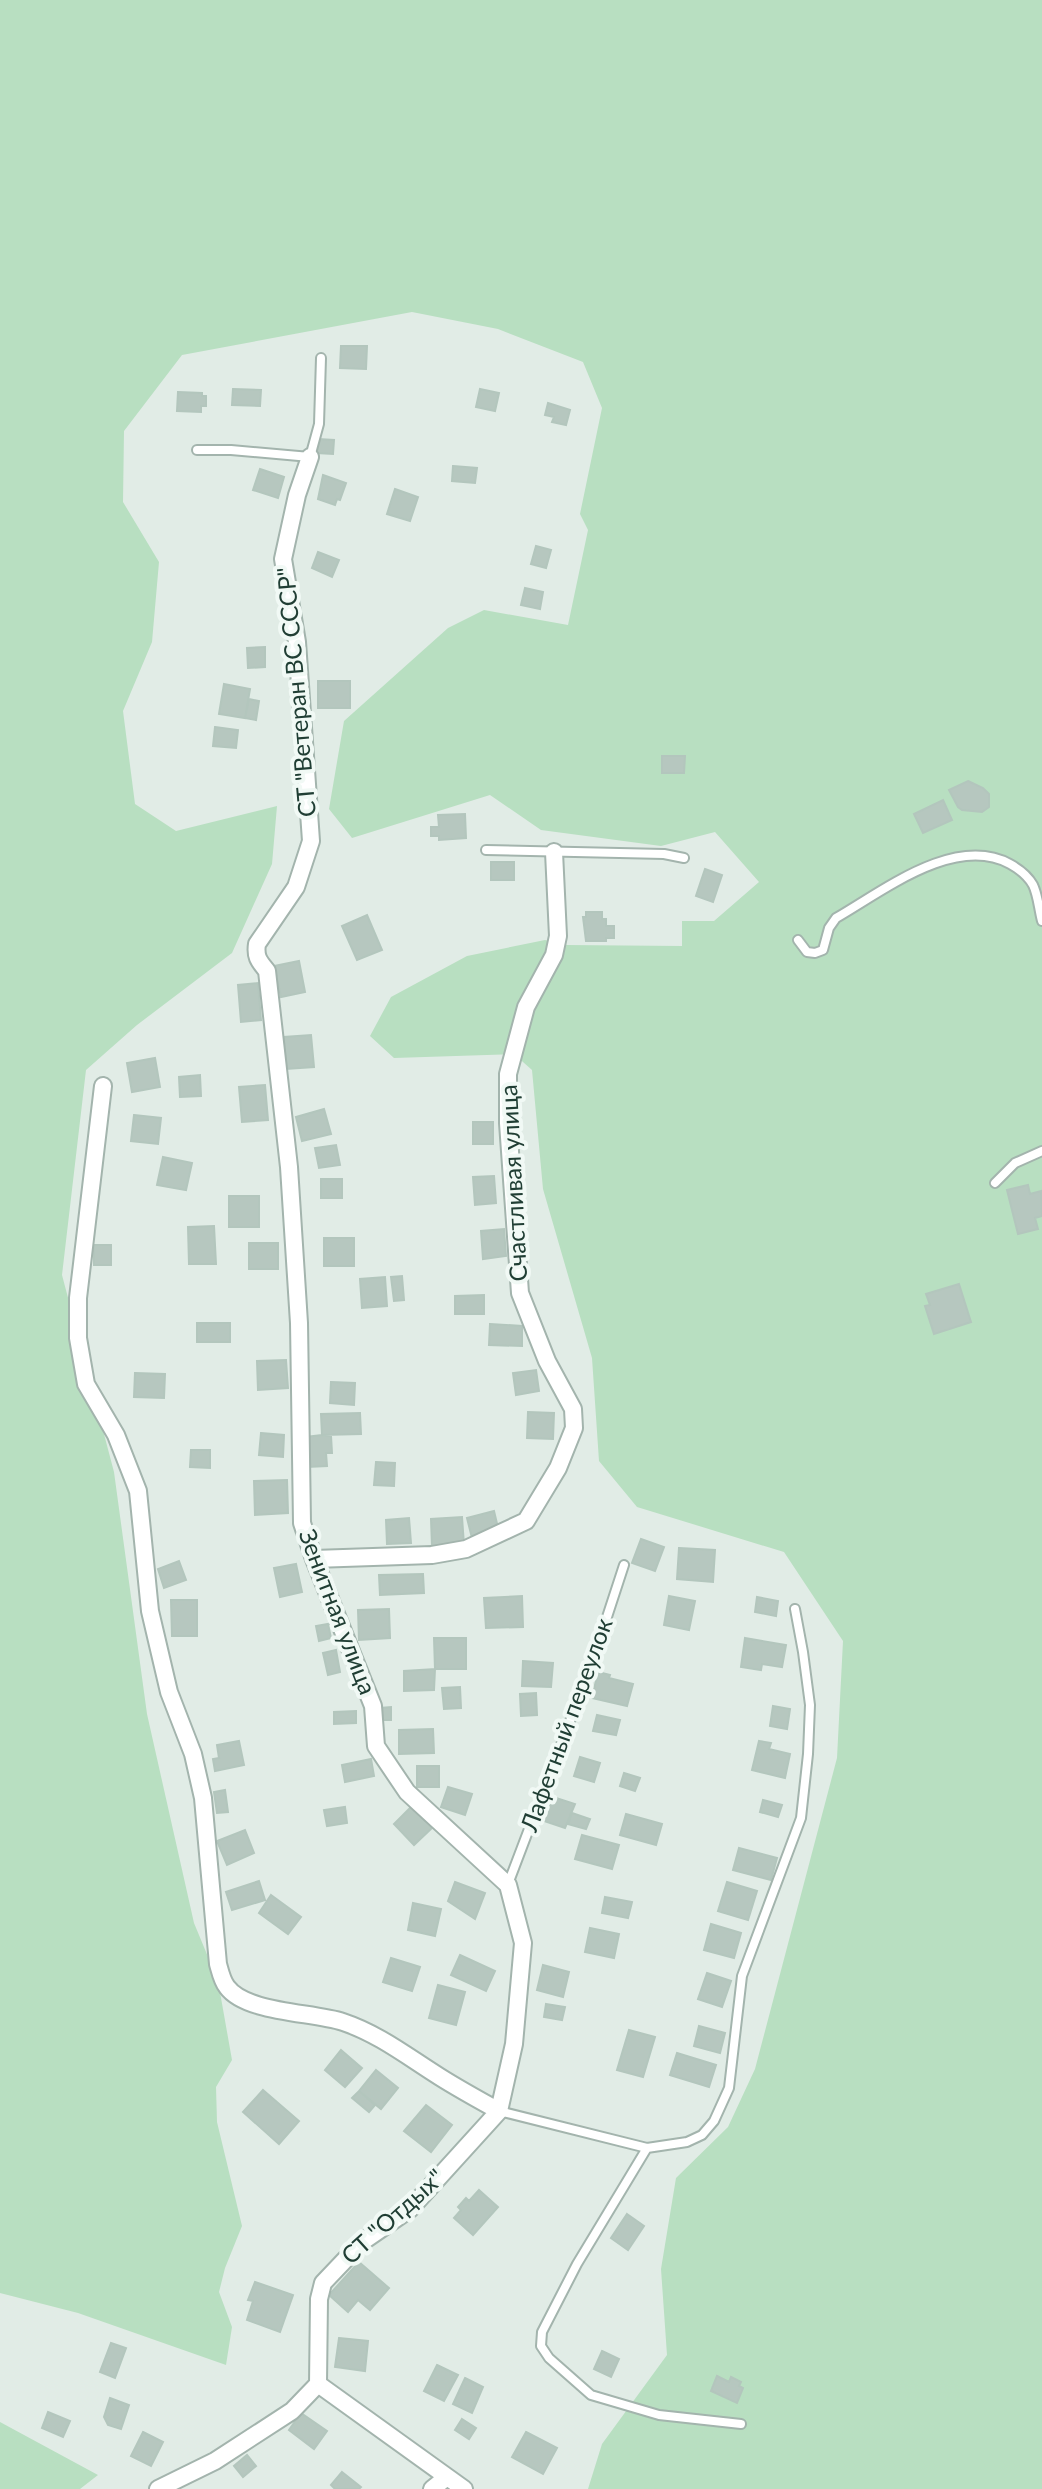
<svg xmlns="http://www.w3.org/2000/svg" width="1042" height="2489" font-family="Lato,sans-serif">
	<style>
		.green { fill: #b8dfc1 }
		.building { fill: #b6c7bf; stroke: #b3c6bd; stroke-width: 2 }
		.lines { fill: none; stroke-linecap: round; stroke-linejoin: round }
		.lane-casing { stroke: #a3b4ad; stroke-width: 12 }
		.street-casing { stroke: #a3b4ad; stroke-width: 20 }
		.lane { stroke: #fff; stroke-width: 8 }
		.street { stroke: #fff; stroke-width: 16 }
		.labels { text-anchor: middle; stroke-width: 8; stroke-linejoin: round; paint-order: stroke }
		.street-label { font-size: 24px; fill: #203e34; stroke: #f1f9f5 }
	</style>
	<rect width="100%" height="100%" fill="#e1ece6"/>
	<path class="green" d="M0 0H1042V2489H588L602 2444 667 2355 661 2269 676 2178 728 2127 755 2069 837 1758 843 1641 784 1552 637 1507 599 1461 592 1358 543 1189 532 1070 514 1054 394 1058 370 1036 391 997 467 956 545 940 567 945 682 946V921H714L759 882 715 832 661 846 541 830 490 795 352 838 329 809 344 721 448 628 484 610 568 625 588 530 580 514 602 408 583 362 498 329 412 312 182 355 124 431 123 502 159 562 152 642 123 711 135 804 176 831 277 806 272 864 232 953 137 1025 86 1070 62 1275 114 1472 147 1714 194 1923 218 1981 232 2060 216 2087 217 2122 242 2226 225 2268 219 2292 232 2327 226 2365 78 2313 0 2293Z
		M0 2422 98 2475 80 2489H0Z"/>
	<path class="building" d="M341 346H367L366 369 340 368Z
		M233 389 261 390 260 406 232 405Z
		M480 389 499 393 495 411 476 407Z
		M178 392 202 393V396H206V406H201V412L177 411Z
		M548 403 570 410 566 425 552 422 554 417 545 415Z
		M318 439 334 440 333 454 317 453Z
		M453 466 477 468 475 483 452 481Z
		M260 469 284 477 278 498 253 490Z
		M323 475 346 483 340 500 337 499 335 505 318 499Z
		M395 489 418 497 410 521 387 514Z
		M536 546 551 550 546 568 531 564Z
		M318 552 339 560 332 577 312 568Z
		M525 588 543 592 540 609 521 605Z
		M265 647V667L248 668 247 648Z
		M318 681H350V708H318Z
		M224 684 250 689 245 718 219 714Z
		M249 699 259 701 256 720 245 718Z
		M215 727 238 730 236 748 213 746Z
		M662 756H685L684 773H662Z
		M968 781 983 788 989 794V807L982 812 962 810 958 807 949 790Z
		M943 800 952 820 923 833 914 814Z
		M465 814 466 838 439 840V836H431V827H439L438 815Z
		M491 862H514V880H491Z
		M705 869 722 875 713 902 696 896Z
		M586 912H602V919H606V926H614V938H606V941H586L583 917H586Z
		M367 915 382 950 357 960 342 926Z
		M299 961 305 992 281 997 274 966Z
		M258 983 261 1020 241 1022 238 985Z
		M311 1035 314 1067 286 1069 284 1037Z
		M155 1058 160 1087 132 1092 127 1063Z
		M200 1075 201 1096 180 1097 179 1077Z
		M265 1085 268 1120 242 1122 239 1087Z
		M324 1109 331 1134 302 1141 296 1117Z
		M134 1115 161 1118 158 1144 131 1141Z
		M473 1122H493V1144H473Z
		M336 1145 340 1165 319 1168 315 1148Z
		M163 1157 192 1163 186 1190 157 1185Z
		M494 1176 496 1203 475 1205 473 1177Z
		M321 1179H342V1198H321Z
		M1028 1185 1030 1194 1041 1191 1042 1216 1035 1218 1038 1229 1018 1234 1007 1190Z
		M229 1196H259V1227H229Z
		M214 1226 216 1264H189L188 1227Z
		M504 1229 506 1256 483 1259 481 1231Z
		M324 1238H354V1266H324Z
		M249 1243H278V1269H249Z
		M94 1245H111V1265H94Z
		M402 1276 404 1300 394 1301 391 1277Z
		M385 1277 387 1306 362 1308 360 1279Z
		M959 1284 971 1322 934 1334 925 1306 930 1305 926 1294Z
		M484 1295V1314H455V1296Z
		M197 1323H230V1342H197Z
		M490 1324 522 1326V1346L489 1345Z
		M286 1360 288 1388 258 1390 257 1361Z
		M536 1370 539 1391 516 1395 513 1373Z
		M135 1373 165 1374 164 1398 134 1397Z
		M331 1382 355 1383 354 1405 330 1403Z
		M528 1412 554 1413 553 1439 527 1438Z
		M360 1413 361 1434 322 1435 321 1414Z
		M261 1433 284 1435 283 1457 259 1455Z
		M322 1435 331 1436 332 1453H326L327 1466 307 1467 306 1437Z
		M191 1450H210V1468L190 1467Z
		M376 1462 395 1463 394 1486 374 1485Z
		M287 1480 288 1513 255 1515 254 1481Z
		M494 1511 499 1532 472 1538 467 1518Z
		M462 1517 464 1545 432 1546 431 1519Z
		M409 1518 411 1543 387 1544 386 1520Z
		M641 1539 664 1547 655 1571 632 1563Z
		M679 1548 715 1550 713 1582 677 1579Z
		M179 1561 186 1580 164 1588 158 1569Z
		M296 1564 302 1592 280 1597 274 1568Z
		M423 1574 424 1593 380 1595 379 1575Z
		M522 1596 523 1627 486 1628 484 1598Z
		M669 1596 695 1601 689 1630 664 1625Z
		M757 1597 778 1601 776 1616 755 1612Z
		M171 1600H197V1636H172Z
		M389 1609 390 1638 359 1640 358 1610Z
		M328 1624 331 1638 319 1641 316 1626Z
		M434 1638H466V1669H435Z
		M745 1638 786 1645 782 1667 762 1664 761 1670 741 1667Z
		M336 1650 340 1672 328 1675 323 1653Z
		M523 1661 553 1663 551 1687 522 1686Z
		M435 1669 434 1690 404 1691V1671Z
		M598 1672 610 1675 609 1678 633 1684 627 1706 592 1698Z
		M460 1687 461 1708 444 1709 442 1688Z
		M536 1693 537 1715 521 1716 520 1694Z
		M773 1706 790 1709 787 1729 770 1726Z
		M391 1707V1720H381L380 1708Z
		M356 1711V1723L334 1724V1712Z
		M597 1715 620 1720 616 1735 593 1731Z
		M433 1729 434 1753 399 1754V1730Z
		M239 1741 244 1765 215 1771 213 1759 219 1758 217 1745Z
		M759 1741 771 1743 769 1749 790 1754 785 1778 752 1770Z
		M580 1757 600 1763 594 1782 574 1776Z
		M371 1759 374 1776 345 1782 342 1765Z
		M417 1766H439V1787H417Z
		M624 1773 640 1778 635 1791 620 1786Z
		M448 1787 472 1794 465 1815 441 1807Z
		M225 1790 228 1812 217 1813 214 1792Z
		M553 1797 575 1804 565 1828 541 1820Z
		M763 1800 782 1805 778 1817 760 1812Z
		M412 1806 432 1828 414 1845 394 1824Z
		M345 1807 347 1823 327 1826 324 1810Z
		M572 1813 590 1819 586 1829 568 1824Z
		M626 1814 662 1824 656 1845 620 1835Z
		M245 1830 254 1853 227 1865 217 1841Z
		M582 1835 619 1845 612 1869 575 1859Z
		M739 1848 777 1858 771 1880 733 1870Z
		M259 1881 265 1900 232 1910 226 1892Z
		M455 1882 485 1893 475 1919 448 1901Z
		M727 1882 757 1891 748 1920 718 1911Z
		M271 1895 301 1917 288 1934 259 1913Z
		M605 1897 632 1902 628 1918 602 1913Z
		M413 1903 441 1909 435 1936 408 1930Z
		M711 1924 741 1933 734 1958 704 1950Z
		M590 1928 619 1934 614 1958 585 1952Z
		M460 1955 495 1971 486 1991 451 1975Z
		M391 1958 420 1967 412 1991 383 1982Z
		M543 1965 569 1972 563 1997 537 1990Z
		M707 1973 731 1981 722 2007 698 1999Z
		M438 1985 465 1992 456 2025 429 2018Z
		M546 2004 565 2007 562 2020 544 2017Z
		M699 2026 725 2033 720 2053 694 2046Z
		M629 2030 655 2037 643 2077 617 2070Z
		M341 2050 362 2068 345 2087 325 2070Z
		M677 2053 716 2065 709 2087 670 2075Z
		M376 2070 398 2088 381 2109 359 2091Z
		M263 2090 299 2121 279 2144 243 2112Z
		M359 2091 375 2105 369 2112 352 2098Z
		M426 2105 452 2125 431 2152 404 2131Z
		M479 2190 498 2207 473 2235 454 2218 461 2210 458 2207 466 2198 469 2201Z
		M627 2214 644 2226 628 2250 611 2238Z
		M359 2262 389 2288 370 2310 358 2300 348 2312 329 2295Z
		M255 2282 293 2295 280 2332 247 2320 253 2301 248 2300Z
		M339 2338 368 2341 365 2371 335 2367Z
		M111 2343 126 2348 115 2378 100 2372Z
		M602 2351 619 2359 611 2377 594 2369Z
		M437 2365 458 2375 444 2401 424 2391Z
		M717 2376 729 2382 731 2377 741 2382 739 2386 743 2388 737 2403 711 2391Z
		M465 2378 483 2387 472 2413 453 2404Z
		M110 2398 129 2405 121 2429 108 2425 104 2417Z
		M48 2412 70 2421 63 2437 42 2428Z
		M301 2413 327 2431 314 2449 289 2430Z
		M462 2419 476 2428 469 2439 455 2430Z
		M143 2432 163 2442 151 2466 131 2456Z
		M526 2432 557 2448 543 2474 512 2457Z
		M247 2455 256 2466 243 2477 234 2466Z
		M342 2472 361 2487 359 2489H335L331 2485Z"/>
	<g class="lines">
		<defs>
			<path id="lane" d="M197 450H231L310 457 319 424 321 358
				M486 850 664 854 684 858
				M798 940 807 952 815 953 823 950 829 928 836 918C883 891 955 834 1010 864 1019 869 1028 876 1033 885 1038 895 1039 910 1042 921
				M995 1183 1015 1163 1042 1151
				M508 1884 591 1666 624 1565
				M499 2111 647 2148 687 2142 702 2135 714 2121 729 2088 742 1976 801 1818 808 1754 810 1705 803 1652 795 1609
				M647 2148 577 2264 542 2332 541 2346 549 2358 591 2395 659 2415 741 2424"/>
			<path id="street" d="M310 457 297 495 283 559 297 642 311 841 296 887 257 944C255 957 259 961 267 971L289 1167 299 1323 302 1523 314 1559 373 1706 376 1746 407 1792 508 1885 523 1943 514 2044 499 2111 410 2209 362 2242 323 2283 319 2299 318 2384
				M103 1086 78 1298V1338L86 1384 116 1435 138 1491 150 1611 169 1692 193 1754 203 1798 218 1964C220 1971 222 1981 227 1987 246 2013 312 2012 343 2022 379 2034 408 2057 440 2077 459 2089 479 2100 499 2111
				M314 1559 432 1555 466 1549 526 1521 558 1468 574 1428 573 1409 547 1361 520 1293 508 1123V1074L526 1007 554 955 558 936 554 852
				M318 2384 464 2489
				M158 2489 215 2461 292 2411 318 2384
				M432 2489 447 2477"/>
		</defs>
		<use href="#lane" class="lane-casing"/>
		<use href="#street" class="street-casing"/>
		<use href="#lane" class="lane"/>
		<use href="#street" class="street"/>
	</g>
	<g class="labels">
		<g class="street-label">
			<text transform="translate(297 692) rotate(-95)" y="8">СТ "Ветеран ВС СССР"</text>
			<text transform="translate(514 1183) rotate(-93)" y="8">Счастливая улица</text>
			<text transform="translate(337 1612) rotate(69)" y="8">Зенитная улица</text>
			<text transform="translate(567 1725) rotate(-70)" y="8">Лафетный переулок</text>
			<text transform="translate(393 2217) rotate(-42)" y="8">СТ "Отдых"</text>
		</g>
	</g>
</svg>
